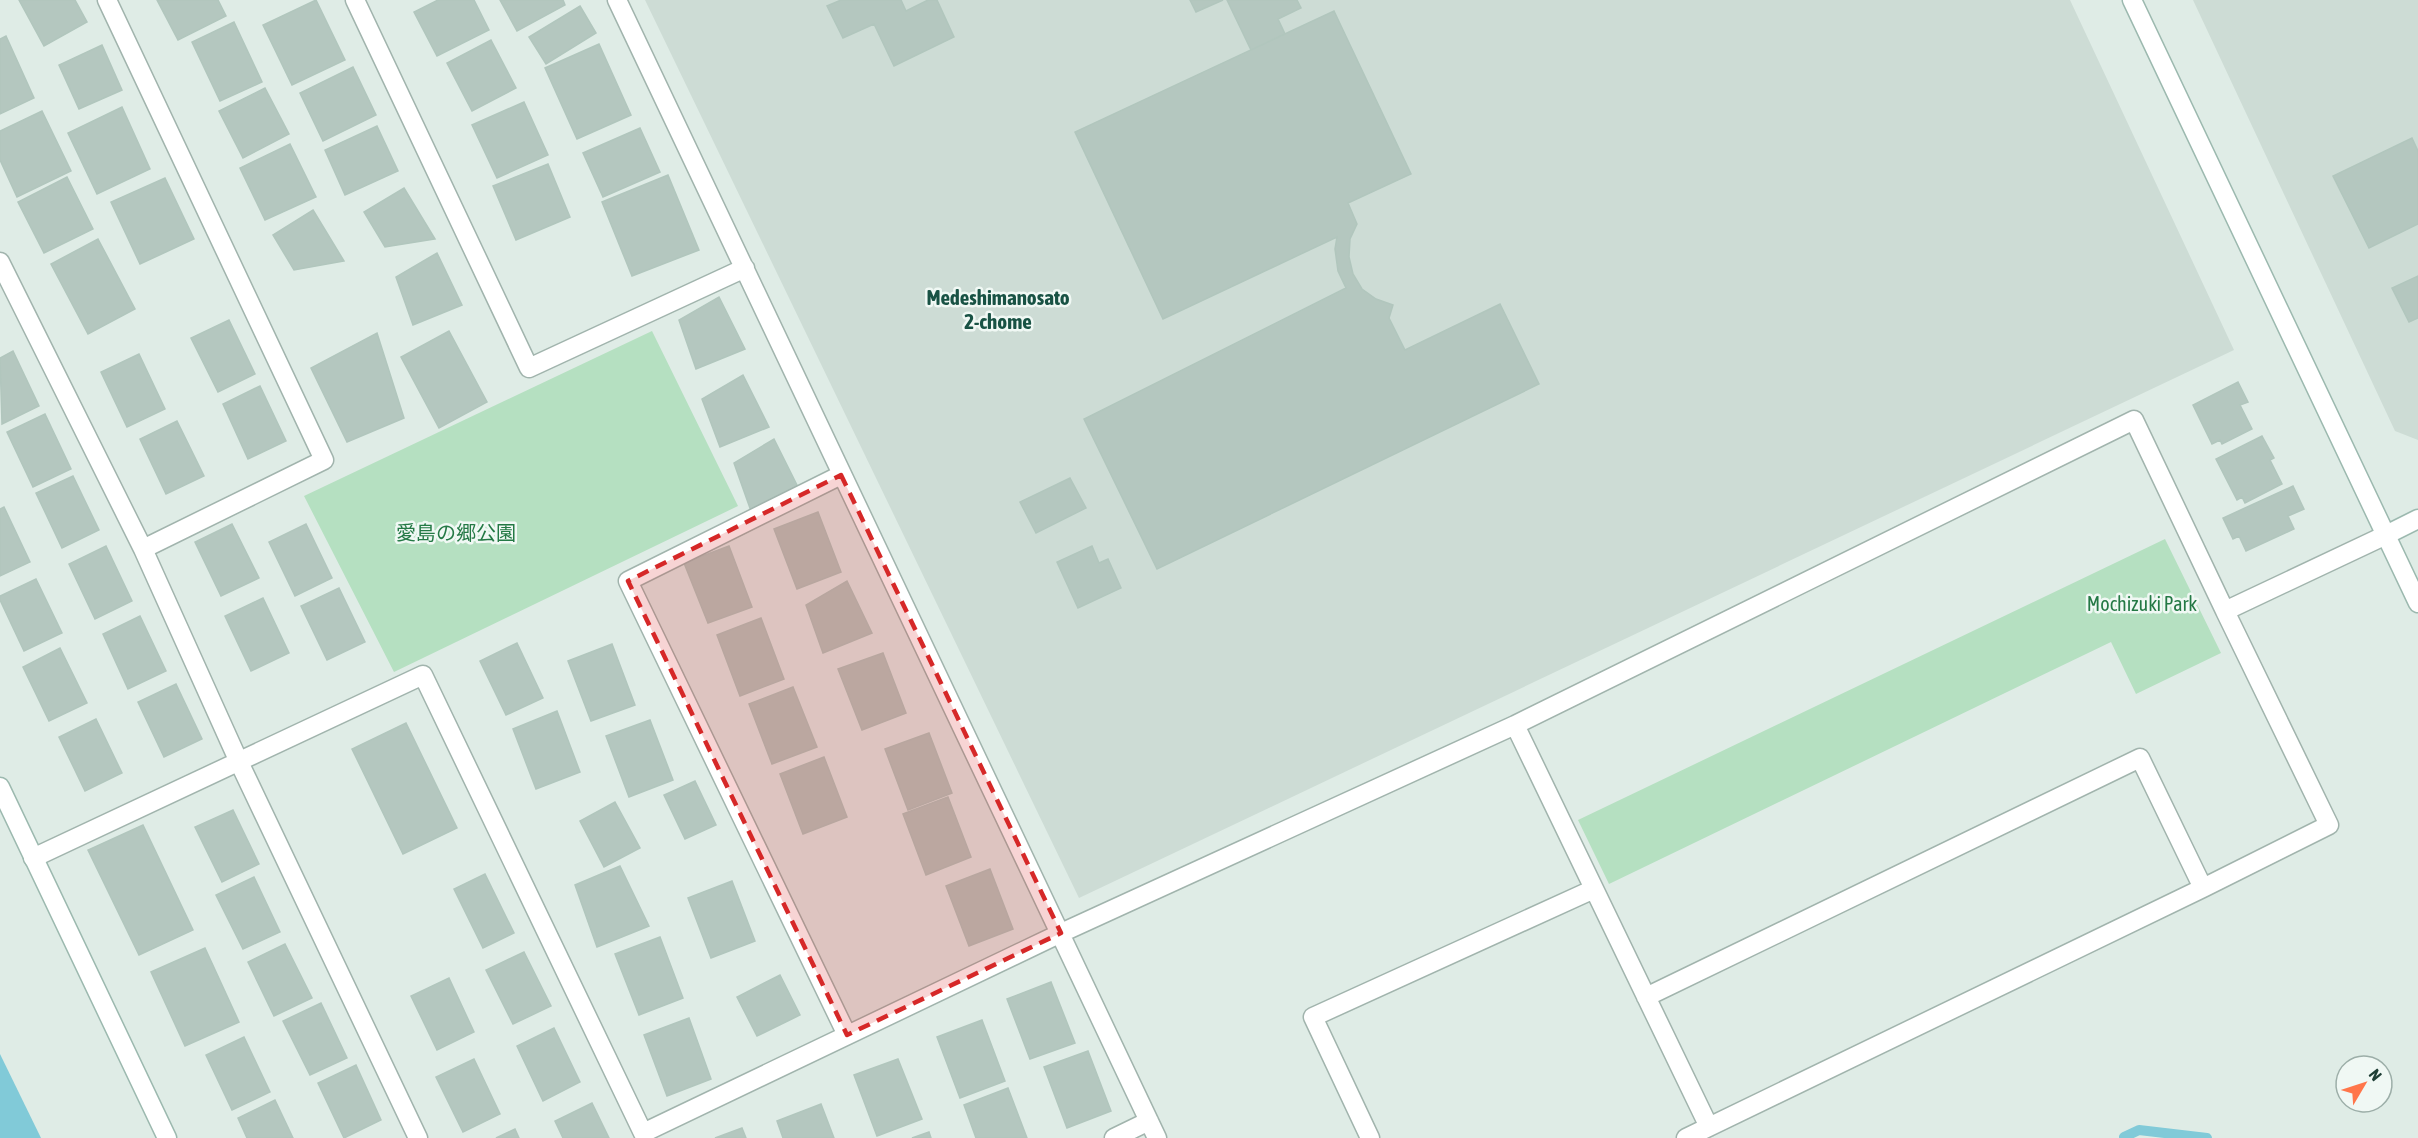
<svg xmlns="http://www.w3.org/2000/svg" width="2418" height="1138" font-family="'Asap Condensed','Noto Sans JP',sans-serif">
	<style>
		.built { fill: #cddcd5 }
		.green { fill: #b5e0c1 }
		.water { fill: #81cad8 }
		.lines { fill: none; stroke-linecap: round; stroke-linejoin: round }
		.stream { stroke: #81cad8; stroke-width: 10 }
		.building { fill: #b4c7bf; stroke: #b1c6bd; stroke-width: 1.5 }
		.street-casing { stroke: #a1b4ad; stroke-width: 21 }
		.secondary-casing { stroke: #9cb9af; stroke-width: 21 }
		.street { stroke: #fff; stroke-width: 18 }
		.secondary { stroke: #fff; stroke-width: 18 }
		.marked { fill: #d62828; fill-opacity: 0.2; stroke: #d62828; stroke-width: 4.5; stroke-dasharray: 12 8; stroke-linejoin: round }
		.labels { text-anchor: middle; stroke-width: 5; stroke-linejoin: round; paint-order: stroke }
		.park-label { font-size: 20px; fill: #247945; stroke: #f0f8f4 }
		.neighbourhood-label { font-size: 21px; font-weight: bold; fill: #185244; stroke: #f0f8f4 }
	</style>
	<rect width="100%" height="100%" fill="#dfece6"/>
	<path class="built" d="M645 0H2070L2234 350 1079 898Z
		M2193 0H2418V440L2395 431Z"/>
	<path class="green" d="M652 331 738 506 394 672 304 496Z
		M2165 539 2221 653 2136 694 2111 642 1609 884 1578 820Z"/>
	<path class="water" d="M0 1054 41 1138H0Z"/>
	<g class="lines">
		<path class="stream" d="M2124 1137 2139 1130 2207 1138"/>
	</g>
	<path class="building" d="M19 0H75L87 22 44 46Z
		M157 0H218L226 16 178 40Z
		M316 0 345 60 292 85 263 25Z
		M438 0H474L489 30 437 56 414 12Z
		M500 0H563L565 5 517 31Z
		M841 0H901L906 11 928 0H937L954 37 894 66 874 24 843 38 827 6Z
		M1190 0H1223L1196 12Z
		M1227 0H1297L1301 8 1278 19 1285 34 1251 50Z
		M580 6 596 33 546 64 529 37Z
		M1334 11 1411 174 1348 203 1357 224 1350 239 1349 257 1353 274 1362 289 1376 299 1393 305 1389 318 1405 350 1500 304 1539 384 1157 569 1084 419 1346 288 1338 271 1335 249 1337 237 1163 319 1075 132Z
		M234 22 262 82 220 101 192 42Z
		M6 36 34 98 0 114V39Z
		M491 40 516 88 472 111 447 63Z
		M599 44 631 115 577 139 545 68Z
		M102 45 122 90 79 109 59 65Z
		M353 67 376 115 323 141 300 93Z
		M265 88 289 134 243 158 219 111Z
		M524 102 548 155 497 178 472 125Z
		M122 107 150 169 97 194 68 133Z
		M42 111 71 171 17 197 0 160V131Z
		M377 126 398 171 345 195 325 150Z
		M640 128 660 172 603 197 583 153Z
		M2412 138 2418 151V224L2369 248 2333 176Z
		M290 144 316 197 265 220 240 168Z
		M548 164 570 217 516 240 493 186Z
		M668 175 699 250 632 276 602 202Z
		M67 177 93 229 44 253 18 202Z
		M165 178 194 239 140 264 111 202Z
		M404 188 435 239 385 247 364 212Z
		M313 210 344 261 294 270 273 235Z
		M98 239 135 309 88 334 51 264Z
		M437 253 462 305 413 325 396 277Z
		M2418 276V318L2409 322 2392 288Z
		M719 297 745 349 696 369 679 320Z
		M229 320 255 374 218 392 191 338Z
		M449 331 487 402 439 428 401 357Z
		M377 333 404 418 347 442 311 368Z
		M13 351 39 406 2 424 0 358Z
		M139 354 165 409 127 427 101 372Z
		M743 375 769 427 720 447 702 399Z
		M2238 382 2248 402 2240 405 2252 429 2222 444 2220 440 2212 444 2193 405Z
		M260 386 286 441 248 459 223 404Z
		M45 414 71 469 33 487 7 432Z
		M177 421 204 476 166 494 140 439Z
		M2262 436 2274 458 2270 460 2282 484 2245 503 2242 497 2237 500 2216 459Z
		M774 439 800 491 751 511 734 463Z
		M73 476 99 530 62 548 36 493Z
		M1070 478 1086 508 1036 533 1020 502Z
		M2293 486 2304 509 2288 516 2294 529 2246 551 2239 536 2233 539 2223 518Z
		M4 507 30 562 0 576V509Z
		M818 512 841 572 797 589 774 529Z
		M232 524 259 578 221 596 195 542Z
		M306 524 332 578 295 596 269 542Z
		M106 546 132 601 95 619 69 564Z
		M729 546 752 607 708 623 684 563Z
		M1092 546 1099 563 1108 559 1121 588 1078 608 1057 562Z
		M36 579 62 633 24 651 0 600V596Z
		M847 581 872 633 823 653 806 605Z
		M339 588 365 642 327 660 301 606Z
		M263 598 289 653 251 671 225 616Z
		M140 616 166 671 128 689 103 634Z
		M761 618 784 679 740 696 717 635Z
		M517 643 543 698 506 715 480 661Z
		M612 644 635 705 591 721 568 661Z
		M60 648 87 703 49 721 23 667Z
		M883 653 906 713 862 730 838 669Z
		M176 684 202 739 164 757 138 702Z
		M793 687 817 747 772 764 749 704Z
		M557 711 580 772 536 789 513 729Z
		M96 719 122 773 85 791 59 737Z
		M650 720 673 780 629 797 606 736Z
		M406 723 457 828 403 854 352 749Z
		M929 733 952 793 908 810 885 749Z
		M824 757 847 817 803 834 780 774Z
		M695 781 716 825 685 839 664 795Z
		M948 797 971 857 926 875 903 814Z
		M615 802 640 848 604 867 580 821Z
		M233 810 259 864 222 882 195 827Z
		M143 825 193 930 139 955 88 850Z
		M620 866 649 926 597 947 575 885Z
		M990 869 1013 929 969 946 946 886Z
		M485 874 514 933 483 948 454 889Z
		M254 877 280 932 243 949 216 895Z
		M732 881 755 941 711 958 688 898Z
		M660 937 683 998 639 1015 615 954Z
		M285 944 312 998 274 1016 248 962Z
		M205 948 239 1022 185 1046 151 972Z
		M524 952 551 1006 513 1024 486 970Z
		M780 975 800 1015 757 1036 737 997Z
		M449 978 474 1032 437 1050 411 996Z
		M1051 982 1075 1043 1030 1059 1007 999Z
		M321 1003 347 1058 310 1075 283 1021Z
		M689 1018 711 1079 667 1096 644 1035Z
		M982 1020 1005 1081 960 1098 937 1037Z
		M554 1028 580 1082 543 1101 517 1046Z
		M244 1037 270 1092 232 1110 206 1055Z
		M1088 1051 1111 1111 1067 1128 1044 1067Z
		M474 1059 500 1114 463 1132 436 1077Z
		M898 1059 922 1119 877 1136 854 1075Z
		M356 1065 381 1120 344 1138 318 1083Z
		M1008 1088 1027 1138H976L964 1105Z
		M275 1100 293 1138H247L238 1118Z
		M592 1103 609 1138H563L555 1121Z
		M821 1104 834 1138H783L777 1121Z
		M742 1128 746 1138H715Z
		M515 1129 519 1138H496Z
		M929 1132 931 1138H912Z"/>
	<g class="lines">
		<defs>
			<path id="street" d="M107 0 324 460 143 549
				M355 0 529 368 745 268
				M617 0 1157 1138
				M0 262 143 549 239 762 418 1138
				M841 475 628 581 847 1035
				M1515 725 1709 1127
				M33 858 423 675 643 1133 1061 933 1515 725 2134 420 2225 611
				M1646 997 2140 758 2203 888
				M1114 1138 1149 1121
				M1370 1138 1313 1017 1594 889
				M1686 1138 2203 888 2329 825 2225 611 2386 535"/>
			<path id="secondary" d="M2132 0 2418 603
				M2386 535 2418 519
				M0 787 167 1138"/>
		</defs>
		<use href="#street" class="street-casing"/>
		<use href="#secondary" class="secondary-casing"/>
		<use href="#street" class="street"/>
		<use href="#secondary" class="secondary"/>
	</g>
	<path class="marked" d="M841 475 1061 933 847 1035 628 581Z"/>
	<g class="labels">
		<g class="park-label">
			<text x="456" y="540">愛島の郷公園</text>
			<text x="2142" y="611">Mochizuki Park</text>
		</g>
		<g class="neighbourhood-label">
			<text x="998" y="305">Medeshimanosato<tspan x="998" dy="24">2-chome</tspan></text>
		</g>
	</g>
	<g transform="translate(2364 1084) rotate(51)"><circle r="28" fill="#f0f8f4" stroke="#9caea8" stroke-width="1.5"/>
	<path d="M0-4.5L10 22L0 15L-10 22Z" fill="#ff764a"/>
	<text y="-9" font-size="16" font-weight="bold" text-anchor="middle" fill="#1e3e35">N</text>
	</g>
</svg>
